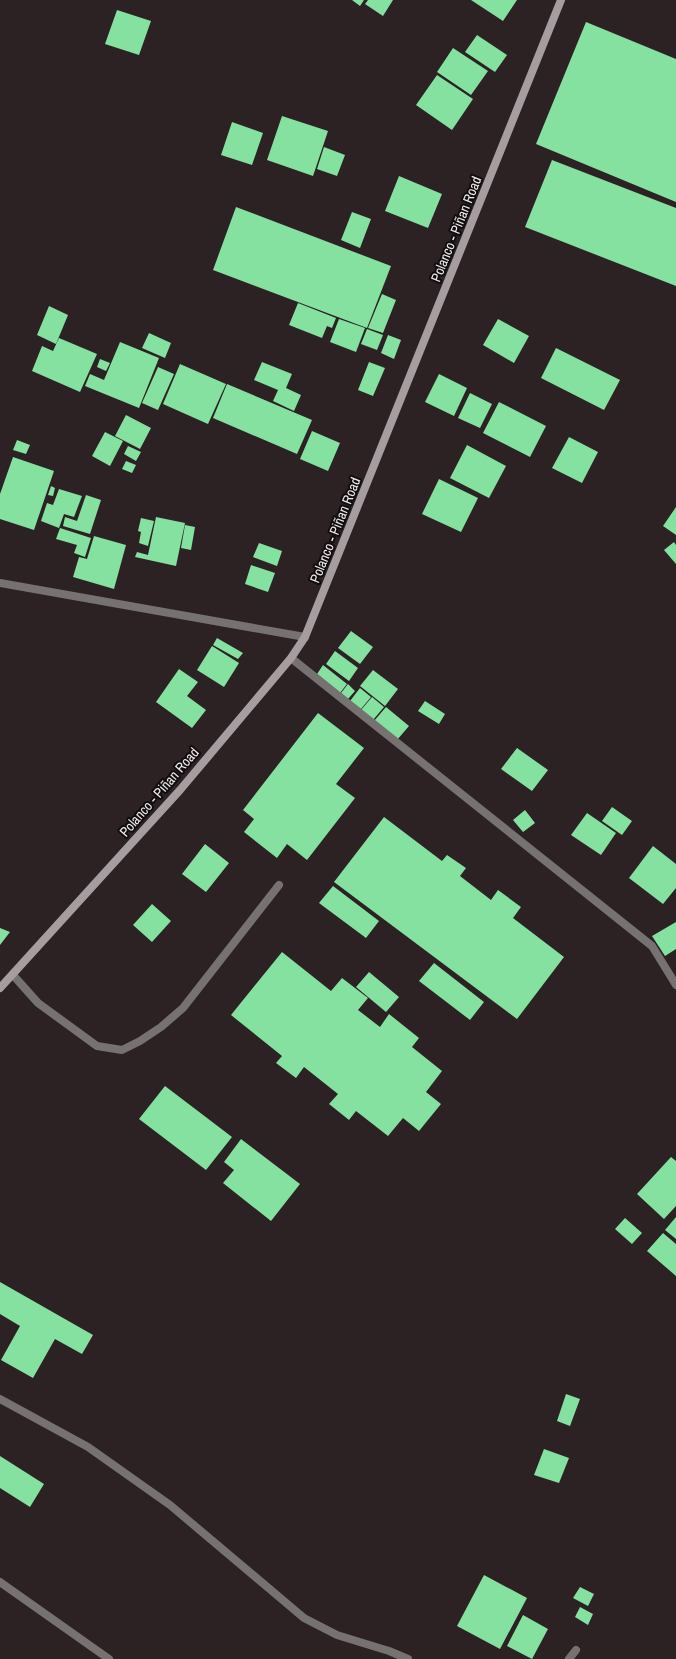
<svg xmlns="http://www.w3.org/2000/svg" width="676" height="1659" font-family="'Archivo Narrow',sans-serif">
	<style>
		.building { fill: #85e1a0 }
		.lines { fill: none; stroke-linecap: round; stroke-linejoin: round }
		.lane { stroke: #777272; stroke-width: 8 }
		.street { stroke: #777272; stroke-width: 8 }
		.secondary { stroke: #a59d9f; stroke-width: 8 }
		.labels { text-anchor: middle; stroke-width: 4; stroke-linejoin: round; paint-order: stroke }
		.street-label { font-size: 14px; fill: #f0eaeb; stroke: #110d0e }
	</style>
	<rect width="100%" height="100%" fill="#2c2224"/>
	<path class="building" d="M352 0H364L360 6Z
		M368 0H393L383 16 365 4Z
		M471 0H517L503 21Z
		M117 10 151 21 139 55 105 44Z
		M586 22 676 59V202L536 144Z
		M477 35 507 55 495 72 465 52Z
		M453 48 488 71 471 95 437 72Z
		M437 75 473 99 452 130 416 105Z
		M282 116 328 131 313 176 267 160Z
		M232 122 263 133 252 165 221 155Z
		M324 147 345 155 337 176 317 169Z
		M552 160 676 208V286L525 227Z
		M399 176 442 194 428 228 385 211Z
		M236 207 391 266 367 328 213 270Z
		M352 212 371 219 360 248 341 240Z
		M382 294 396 300 383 333 368 328Z
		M298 303 336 318 332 328 327 326 322 338 289 325Z
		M49 306 68 315 56 344 37 335Z
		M339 319 365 328 356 352 330 342Z
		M498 319 529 336 514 363 483 345Z
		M367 329 383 335 377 350 361 344Z
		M149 333 171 343 165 358 142 348Z
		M388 335 401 340 394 359 381 353Z
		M59 338 97 354 80 392 32 371 42 346 53 351Z
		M120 342 159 358 139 408 85 386 90 374 104 380Z
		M556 348 620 380 604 410 541 378Z
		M100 359 110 363 106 371 97 367Z
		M262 362 292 374 286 388 301 395 294 411 273 401 278 390 254 380Z
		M369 362 385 368 373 396 358 390Z
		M180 364 226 384 208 424 163 404Z
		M158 367 174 374 158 410 142 403Z
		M439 374 467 388 454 416 425 402Z
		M227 384 312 420 297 454 213 418Z
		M470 393 492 404 480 428 458 418Z
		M499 402 546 426 530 457 483 433Z
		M126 415 151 428 140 449 115 436Z
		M312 431 340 443 328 471 300 459Z
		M105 432 123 441 110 466 92 456Z
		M569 437 598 452 582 483 552 468Z
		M17 440 30 445 26 454 13 450Z
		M467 445 506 466 489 498 450 478Z
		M128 446 141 452 136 461 124 454Z
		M13 457 54 471 34 530 0 519V494Z
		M126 461 136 465 132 473 122 469Z
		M439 479 478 498 461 532 422 514Z
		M51 486 55 488 53 496 48 495Z
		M59 489 82 496 74 517 64 514 59 528 41 521 47 503 53 505Z
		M86 495 101 500 90 534 63 526 65 517 77 521Z
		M676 507V535L663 526Z
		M156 517 185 523 176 566 135 557 137 552 148 555Z
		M141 518 154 521 148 546 139 543 141 532 138 531Z
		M185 525 195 527 191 550 181 548Z
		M60 528 91 538 85 557 74 553 77 545 56 539Z
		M94 536 126 545 114 589 73 577 79 557 87 559Z
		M674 542 676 545V564L664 550Z
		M259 543 282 551 277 566 253 557Z
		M251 565 275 573 268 592 245 584Z
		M351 631 373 647 360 664 338 648Z
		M217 638 243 653 238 659 213 645Z
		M212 646 239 663 224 687 197 670Z
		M335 651 358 668 349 681 326 664Z
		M323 665 347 684 340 693 317 674Z
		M179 669 198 682 187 696 206 710 192 728 156 702Z
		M373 670 398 689 385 706 360 686Z
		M348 684 355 691 348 699 341 693Z
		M360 688 371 697 361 709 350 701Z
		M372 697 384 707 373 720 361 710Z
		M425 701 445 714 439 724 418 711Z
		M386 707 409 726 397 740 374 721Z
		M318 713 364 748 336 784 355 798 307 860 287 844 277 858 244 832 254 819 243 810Z
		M517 748 548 770 532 791 501 769Z
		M612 807 632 821 622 835 602 821Z
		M525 810 535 823 523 832 513 820Z
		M587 813 616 833 601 855 571 835Z
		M384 817 442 861 447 855 466 868 460 876 491 900 498 890 521 907 513 918 564 957 517 1019 334 882Z
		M205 844 229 863 206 892 182 874Z
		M653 846 676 864V888L663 904 629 878Z
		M333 886 379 921 366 938 319 903Z
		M152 904 171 921 152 942 133 925Z
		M676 922V949L665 956 652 936Z
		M0 928 10 932 0 945Z
		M282 952 331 991 342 978 368 998 358 1010 380 1027 389 1014 419 1038 412 1047 442 1071 426 1092 441 1104 419 1131 403 1118 388 1136 356 1111 349 1120 329 1104 338 1094 304 1067 296 1078 276 1063 282 1056 231 1015Z
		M434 963 484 1002 470 1020 419 981Z
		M369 972 399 997 386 1012 356 987Z
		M165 1086 232 1137 206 1170 139 1119Z
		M241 1139 300 1184 271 1221 223 1183 234 1170 224 1162Z
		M671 1157 676 1161V1206L664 1219 637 1194Z
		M676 1217V1239L665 1230Z
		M625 1218 642 1233 632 1244 615 1229Z
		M663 1233 676 1244V1276L647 1251Z
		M0 1282 93 1335 82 1354 55 1339 33 1378 1 1360 20 1326 0 1314Z
		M566 1394 580 1399 570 1426 557 1421Z
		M544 1449 569 1458 559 1483 534 1475Z
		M0 1456 44 1484 30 1507 0 1488Z
		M484 1575 527 1598 500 1649 457 1626Z
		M580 1587 594 1594 588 1606 573 1598Z
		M580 1607 593 1614 588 1625 575 1617Z
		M523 1615 548 1629 532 1659 507 1646Z"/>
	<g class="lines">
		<path class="lane" d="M13 975 38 1003 97 1046 122 1050 140 1041 161 1027 183 1008 279 885
			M0 1399 88 1447 170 1505 304 1618 337 1635 389 1651 408 1659
			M0 1582 109 1659
			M569 1659 576 1650"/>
		<path class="street" d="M0 583 305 637
			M291 658 652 946 676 985"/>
		<path class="secondary" d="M0 988 180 790 291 658 305 637 561 0"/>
	</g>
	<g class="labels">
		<g class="street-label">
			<text transform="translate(456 229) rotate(-68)" y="5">Polanco - Piñan Road</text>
			<text transform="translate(335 530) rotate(-68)" y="5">Polanco - Piñan Road</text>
			<text transform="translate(159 792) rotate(-49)" y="5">Polanco - Piñan Road</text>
		</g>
	</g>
</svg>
